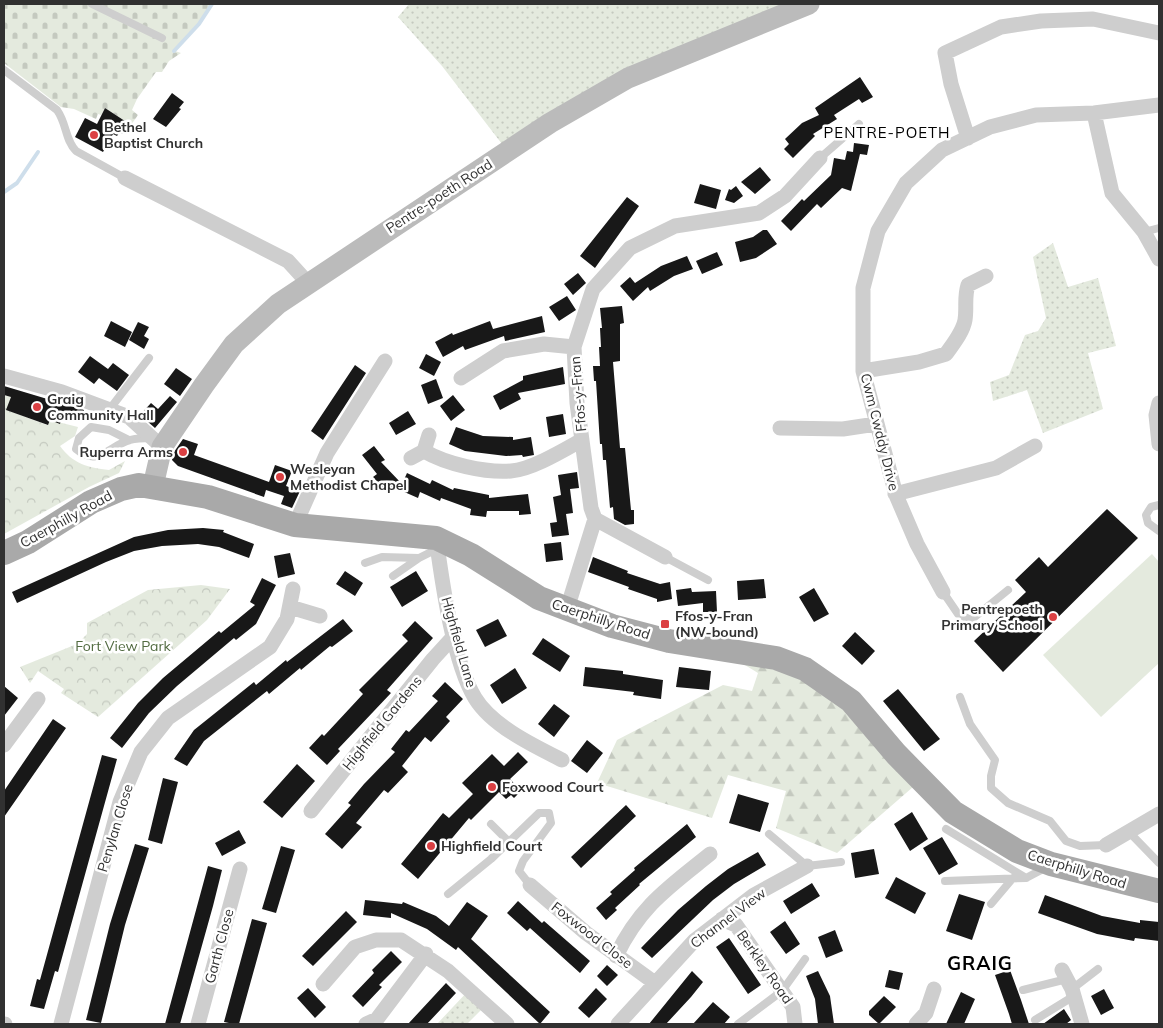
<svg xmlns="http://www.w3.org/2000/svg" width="1163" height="1028" font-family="Mulish,sans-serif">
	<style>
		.grass { fill: url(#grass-dots) }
		.forest { fill: url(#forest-firs) }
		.cemetery { fill: url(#cemetery-stones) }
		.park { fill: url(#park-crowns) }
		.garden { fill: #e4eade }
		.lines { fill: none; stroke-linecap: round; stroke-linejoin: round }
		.stream { stroke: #cedeeb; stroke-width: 4 }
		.building { fill: #181818 }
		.lane { stroke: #cecece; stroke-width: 8 }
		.street { stroke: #cecece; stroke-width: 15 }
		.secondary { stroke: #bbb; stroke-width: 21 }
		.primary { stroke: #a9a9a9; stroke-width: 24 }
		.poi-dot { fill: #db4043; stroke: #fff; stroke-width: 2 }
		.labels { text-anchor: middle; stroke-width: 5; stroke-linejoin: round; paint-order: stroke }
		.poi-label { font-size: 14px; font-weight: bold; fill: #313131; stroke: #fff; text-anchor: start }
		.street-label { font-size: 14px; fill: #313131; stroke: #fff }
		.park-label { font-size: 14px; fill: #526b41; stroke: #fff }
		.neighbourhood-label { font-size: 15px; letter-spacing: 1px; fill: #000; stroke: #fff }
		.district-label { font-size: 19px; font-weight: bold; letter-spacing: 1px; fill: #000; stroke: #fff }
	</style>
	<defs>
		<pattern id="grass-dots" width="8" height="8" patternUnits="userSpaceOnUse" patternTransform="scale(1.25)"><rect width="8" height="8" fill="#e4eade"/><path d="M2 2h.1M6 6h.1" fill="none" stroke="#c4c9bf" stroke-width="1.8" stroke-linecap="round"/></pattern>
		<pattern id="forest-firs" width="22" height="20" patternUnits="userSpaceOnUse" patternTransform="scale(1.25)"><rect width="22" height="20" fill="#e4eade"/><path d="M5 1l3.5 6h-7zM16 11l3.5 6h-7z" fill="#c4c9bf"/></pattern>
		<pattern id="cemetery-stones" width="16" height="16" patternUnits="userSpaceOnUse" patternTransform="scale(1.25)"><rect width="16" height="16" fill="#e4eade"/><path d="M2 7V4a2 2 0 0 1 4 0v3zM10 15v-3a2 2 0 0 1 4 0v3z" fill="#c4c9bf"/></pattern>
		<pattern id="park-crowns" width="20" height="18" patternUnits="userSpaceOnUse" patternTransform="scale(1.25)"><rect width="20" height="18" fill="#e4eade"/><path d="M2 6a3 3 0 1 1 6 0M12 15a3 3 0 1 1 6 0" fill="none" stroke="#c4c9bf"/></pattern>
	</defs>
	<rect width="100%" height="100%" fill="#fff"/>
	<path class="grass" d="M409 4H790L502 144 442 66 398 17Z
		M1053 243 1068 287 1098 278 1116 346 1088 353 1103 409 1043 433 1027 390 993 401 990 382 1009 375 1025 335 1038 331 1046 318 1033 257Z
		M469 990 486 1005 467 1024H437Z"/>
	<path class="forest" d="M776 658 851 701 913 787 837 853 776 828 786 791 728 775 712 818 597 783 617 740 723 685 752 691 758 673 740 662Z"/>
	<path class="cemetery" d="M4 4H212L199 24 175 51 181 53 169 61 162 72H156L137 99 132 110 138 115 131 125 105 108 101 115 98 114 96 119 74 109 61 107 4 63Z"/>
	<path class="park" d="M4 395 11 397 7 410 47 425 50 420 78 427 75 436 60 446C72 463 88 468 109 470L125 461 119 473 89 487 4 534Z
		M201 585 230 589 207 620 98 717 61 693 64 689 38 671 30 683 20 667 77 644 87 634V623L148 590Z"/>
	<path class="garden" d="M1152 554 1159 562V663L1101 717 1043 655Z"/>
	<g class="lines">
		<path class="stream" d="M174 51 199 24 212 4
			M4 192 17 183 38 152"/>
	</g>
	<path class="building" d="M860 77 873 97 862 103 859 99 834 115 837 119 813 134 815 136 793 158 784 149 789 144 785 139 802 123 819 115 815 108Z
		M172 93 184 102 179 108 181 109 166 127 153 119Z
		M105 108 131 125 127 134 119 133 117 136 113 134 103 152 75 137 85 118 97 124Z
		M854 143 869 145 867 155 860 154 851 191 842 188 821 208 817 204 791 231 781 221 802 199 804 201 831 175 834 158 845 160 847 151 853 152Z
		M760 167 771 180 755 194 741 182Z
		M700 184 721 190 716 209 694 203Z
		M736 186 743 196 734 203 725 200 729 189 731 190Z
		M627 197 639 206 595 268 580 256Z
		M763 230H767L777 244 756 258 740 262 735 242 753 237Z
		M717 252 723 265 702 274 696 261Z
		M687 256 693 269 674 276 650 291 648 287 633 301 620 286 630 277 635 283 661 266Z
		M578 273 586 283 573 295 564 284Z
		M567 296 576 310 559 321 549 307Z
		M622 306 624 323 620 324V361L613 362 620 448H625L631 510H634V524L625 525 614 519 613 507 610 508 606 460H603L602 444H600L596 381H594L593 366H600L599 347H601L600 328H602L600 308Z
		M542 316 545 332 505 341 504 336 465 350 463 346 443 357 435 342 452 333 453 335 490 321 493 329Z
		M111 321 132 332 125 347 104 336Z
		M138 322 149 327 144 336 149 339 144 349 129 340Z
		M426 354 441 362 434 376 419 368Z
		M90 356 108 369 113 363 129 375 117 391 99 378 94 384 78 372Z
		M355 365 366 373 323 440 311 431Z
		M563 367 565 384 518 393 521 399 500 410 493 396 523 380V376Z
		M176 368 192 379 180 396 164 384Z
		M436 379 443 398 428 404 421 385Z
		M4 386 84 410 80 422 62 416 60 424 50 420 48 425 6 410 11 397 4 395Z
		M453 395 465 410 451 421 440 406Z
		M170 396 177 402 155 428 140 415 151 403 158 409Z
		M408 411 416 424 396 435 389 423Z
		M563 414 566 434 549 437 546 417Z
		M456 427 483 436 513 437V440L531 437 534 455 523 457 522 455 506 456 465 451 449 444Z
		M183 439 198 444 194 455 269 482 275 465 292 471 286 486 300 491 292 508 281 504 284 496 266 490 264 497 178 466 172 460 174 452Z
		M374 446 385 460 381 462 402 484 407 473 430 484 432 480 453 490 454 488 489 495V498L528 494 531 514 519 515V511H487L486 517 470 515 471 509 441 498 440 501 420 492 418 498 393 487 387 492 373 477 377 474 362 455Z
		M577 472 579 488 570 489 573 513 566 514 569 535 552 537 550 523 557 522 553 497 561 495 558 475Z
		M1107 509 1138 538 1003 672 974 641 1026 592 1015 580 1039 557 1048 567Z
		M203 528 224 530 223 532 254 544 249 558 219 547 198 544 162 546 134 551 106 562 17 603 12 592 134 537 168 530Z
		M561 542 563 560 546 562 544 544Z
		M290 553 295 574 278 578 274 556Z
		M593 557 628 571 627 573 660 584 670 582 672 599 657 602V599L628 589 629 587 588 572Z
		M345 571 363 583 355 596 336 584Z
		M416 571 428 591 402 607 390 587Z
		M262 578 276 585 256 624 236 640 234 638 177 686 149 713 122 748 110 738 138 703 163 678 219 631 221 633 255 605 250 602Z
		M764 579 766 598 738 600 737 581Z
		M691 588 692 592 716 591 717 612H703V603L678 606 676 590Z
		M814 588 829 614 814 622 799 597Z
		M343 619 353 631 332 647 330 646 301 670 300 668 269 694 267 691 204 741 187 766 174 759 194 730 254 682 256 685 286 660 287 662Z
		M498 619 507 636 485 647 476 630Z
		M415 621 433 638 387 690 391 693 338 749 340 751 327 765 309 748 322 734 324 736 363 694 359 690 408 641 402 635Z
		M855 632 875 651 862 665 842 646Z
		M543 638 570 656 560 672 532 654Z
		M585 667 623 671V674L663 680 661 699 633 695 634 692 583 686Z
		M679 667 711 671 709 690 676 687Z
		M515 668 527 688 502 704 490 685Z
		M445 682 463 699 446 717 450 721 431 742 425 737 402 766 408 772 388 793 384 790 356 823 362 827 342 849 325 834 351 805 348 803 364 784 395 752 391 749 406 730 409 732 438 701 432 696Z
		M4 686 18 698 4 716Z
		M898 689 940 739 924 751 883 701Z
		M554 704 570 716 554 737 538 724Z
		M53 719 66 728 4 817V791Z
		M587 740 603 753 587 773 571 761Z
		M518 752 528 762 510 779 521 791 514 798 511 795 506 799 499 792 471 820 469 818 418 879 401 864 443 813 449 818 473 794 462 783 492 754 504 766Z
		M102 755 117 759 58 972 55 971 44 1009 30 1006 37 979 40 980Z
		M297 764 315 781 282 818 263 802Z
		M163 778 178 782 162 844 148 840Z
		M738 794 769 803 760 832 729 823Z
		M626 805 636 816 581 868 571 857Z
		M912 812 928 839 910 851 894 824Z
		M687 824 696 837 639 884 640 885 615 908 617 910 606 920 596 908 612 894 610 892 635 870 634 868Z
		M239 830 246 843 222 856 215 843Z
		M942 837 958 864 939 875 923 848Z
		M135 844 149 848 125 925 101 1023 86 1020 110 924Z
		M281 846 295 850 276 913 262 909Z
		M874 849 879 874 855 878 851 853Z
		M758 852 766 865 734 884 713 900 652 958 641 948 678 910 706 886 728 869Z
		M208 866 222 870 213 906 180 1024H165Z
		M896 877 926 893 915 914 885 898Z
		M812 883 820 896 791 914 783 901Z
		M959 894 985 902 972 940 946 931Z
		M1045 895 1102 916 1140 923V920L1159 922V941L1135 938 1134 941 1097 934 1038 913Z
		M365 900 402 904 403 902 436 916 449 926 467 902 488 916 471 939 550 1012 540 1024 458 947 456 950 427 929 391 913V918L363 915Z
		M518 901 542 923 544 921 590 961 580 973 530 928 527 931 507 913Z
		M346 911 357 922 313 966 302 956Z
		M252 919 267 923 239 1024H234L224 1022Z
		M785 921 800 944 786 954 770 932Z
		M835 930 843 951 826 958 818 937Z
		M729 938 761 985 748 994 716 947Z
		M391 951 402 962 379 985 382 987 363 1007 352 996 374 973 372 970Z
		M607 965 618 975 607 986 597 976Z
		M889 970 903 973 899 990 885 987Z
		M1010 970 1021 1000 1029 1024H1012L1009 1014 995 975Z
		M692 971 703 982 691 997 666 1024H649Z
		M818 971 830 996 834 1024H818L815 999 806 976Z
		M446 983 456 993 427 1024H408Z
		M308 988 326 1007 315 1018 297 998Z
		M596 988 607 999 589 1018 578 1008Z
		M1104 989 1114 1008 1101 1015 1091 996Z
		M961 992 975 999 964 1024H946Z
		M884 996 896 1007 879 1024 869 1015V1011Z
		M713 1002 730 1017 724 1024H693Z
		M1064 1009 1071 1020 1066 1024H1043Z"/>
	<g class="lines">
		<path class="lane" d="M92 4 162 38
			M4 70 57 110C67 124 65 140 76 151L125 178
			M820 158 859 124
			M1144 232 1159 228
			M109 410 149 358
			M129 440 109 430 91 427 79 438 76 449C98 468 110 445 130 440 137 438 144 438 151 438
			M1159 505 1151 507 1146 515 1148 523 1159 531
			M665 557 708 580
			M365 563 382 557 419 558 437 549
			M393 576 419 558
			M943 592 958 614 971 620 1008 590
			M960 697 970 724 995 760 991 776V788L1008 803 1050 821 1066 841 1080 846 1106 845
			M491 824 509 842
			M946 829 1026 878 1045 868
			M1129 832 1159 863
			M769 834 807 866 841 862
			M945 881 1026 878
			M448 894 491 859 539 813H549L551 823 523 861 519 871 530 885
			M991 904 1013 878
			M1072 989 1098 969
			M1023 990 1067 979
			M1035 1020 1074 996
			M738 1024 782 991 805 959"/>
		<path class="street" d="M1094 113 1112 193 1144 232 1159 259
			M968 138 951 84 945 53 1001 27 1041 21 1093 19 1159 33
			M125 178 288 261 308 283
			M863 371 919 362 946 354C953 344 963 332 965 320 967 308 964 297 968 285L986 276
			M4 376 62 392 129 417 162 447
			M461 378 503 351 544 344 574 347
			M1159 403 1156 415 1159 444
			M780 428 843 429 876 424
			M424 451C446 464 485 473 511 471 531 470 564 450 582 440
			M411 458 424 451 429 435
			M895 494 996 468 1035 446
			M595 519 665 557
			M295 525 327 453 385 361
			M436 538C442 581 453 662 475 698 492 726 534 746 562 760
			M943 592 917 544 896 495 863 371V288L878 231 906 183 942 150 990 127 1036 115 1094 113 1159 105
			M290 607 320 616
			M567 609 595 519 591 508 577 403 574 347 593 289 630 248 675 226 759 213 785 196 820 158
			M4 745 38 699
			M311 811 433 659 454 636
			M1106 845 1159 814
			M530 885 586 933 655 983
			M722 919 736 925 793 1007 795 1024
			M616 956C640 906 669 887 710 854
			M1062 970 1072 989 1082 1024
			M323 984 355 947 376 940H401L448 971 507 1024
			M4 1024H5
			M61 1024 120 802 141 752 168 718 270 647 287 619 293 589
			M198 1024 240 869
			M366 1024 377 1019 426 954
			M618 1024 694 941 754 895 807 866
			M916 1024 926 1013 934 989"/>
		<path class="secondary" d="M153 486 162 447 204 385 234 344 278 304 550 123 628 78 809 4"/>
		<path class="primary" d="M4 553 28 542 91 502 121 489 139 485 208 497 295 525 436 538 471 555 539 598 612 626 669 641 776 658 805 669 851 701 896 754 953 812 1017 851 1051 864 1159 891"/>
	</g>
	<g class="poi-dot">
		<circle cx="94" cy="135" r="5"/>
		<circle cx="37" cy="407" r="5"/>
		<circle cx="183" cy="452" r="5"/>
		<circle cx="280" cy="477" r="5"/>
		<circle cx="1053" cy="617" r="5"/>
		<rect x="660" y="619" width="10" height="10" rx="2.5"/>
		<circle cx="492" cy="787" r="5"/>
		<circle cx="431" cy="846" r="5"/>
	</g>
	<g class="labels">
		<g class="poi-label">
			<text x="104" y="132">Bethel<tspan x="104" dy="16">Baptist Church</tspan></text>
			<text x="47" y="404">Graig<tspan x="47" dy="16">Community Hall</tspan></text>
			<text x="173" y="457" text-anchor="end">Ruperra Arms</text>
			<text x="290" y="474">Wesleyan<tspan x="290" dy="16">Methodist Chapel</tspan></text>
			<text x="1043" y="614" text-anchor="end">Pentrepoeth<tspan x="1043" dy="16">Primary School</tspan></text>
			<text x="675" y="621">Ffos-y-Fran<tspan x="675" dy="16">(NW-bound)</tspan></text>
			<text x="502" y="792">Foxwood Court</text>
			<text x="441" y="851">Highfield Court</text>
		</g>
		<g class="street-label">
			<text transform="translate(439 196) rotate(-33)" y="5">Pentre-poeth Road</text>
			<text transform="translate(578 394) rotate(-95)" y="5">Ffos-y-Fran</text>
			<text transform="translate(880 432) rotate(76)" y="5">Cwm Cwddy Drive</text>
			<text transform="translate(66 519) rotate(-29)" y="5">Caerphilly Road</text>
			<text transform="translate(601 619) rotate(18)" y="5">Caerphilly Road</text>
			<text transform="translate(459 642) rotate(74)" y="5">Highfield Lane</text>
			<text transform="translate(382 723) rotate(-51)" y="5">Highfield Gardens</text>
			<text transform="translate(115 828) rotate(-73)" y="5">Penylan Close</text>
			<text transform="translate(1077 869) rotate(17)" y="5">Caerphilly Road</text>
			<text transform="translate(728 918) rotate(-37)" y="5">Channel View</text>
			<text transform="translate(592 935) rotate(38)" y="5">Foxwood Close</text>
			<text transform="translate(219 946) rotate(-75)" y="5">Garth Close</text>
			<text transform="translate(765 967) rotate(55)" y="5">Berkley Road</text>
		</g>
		<g class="park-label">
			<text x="123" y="651">Fort View Park</text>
		</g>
		<g class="neighbourhood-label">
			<text x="887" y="138">PENTRE-POETH</text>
		</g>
		<g class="district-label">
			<text x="980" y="970">GRAIG</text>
		</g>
	</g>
	<rect width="1163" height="1028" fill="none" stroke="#313131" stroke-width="10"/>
</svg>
